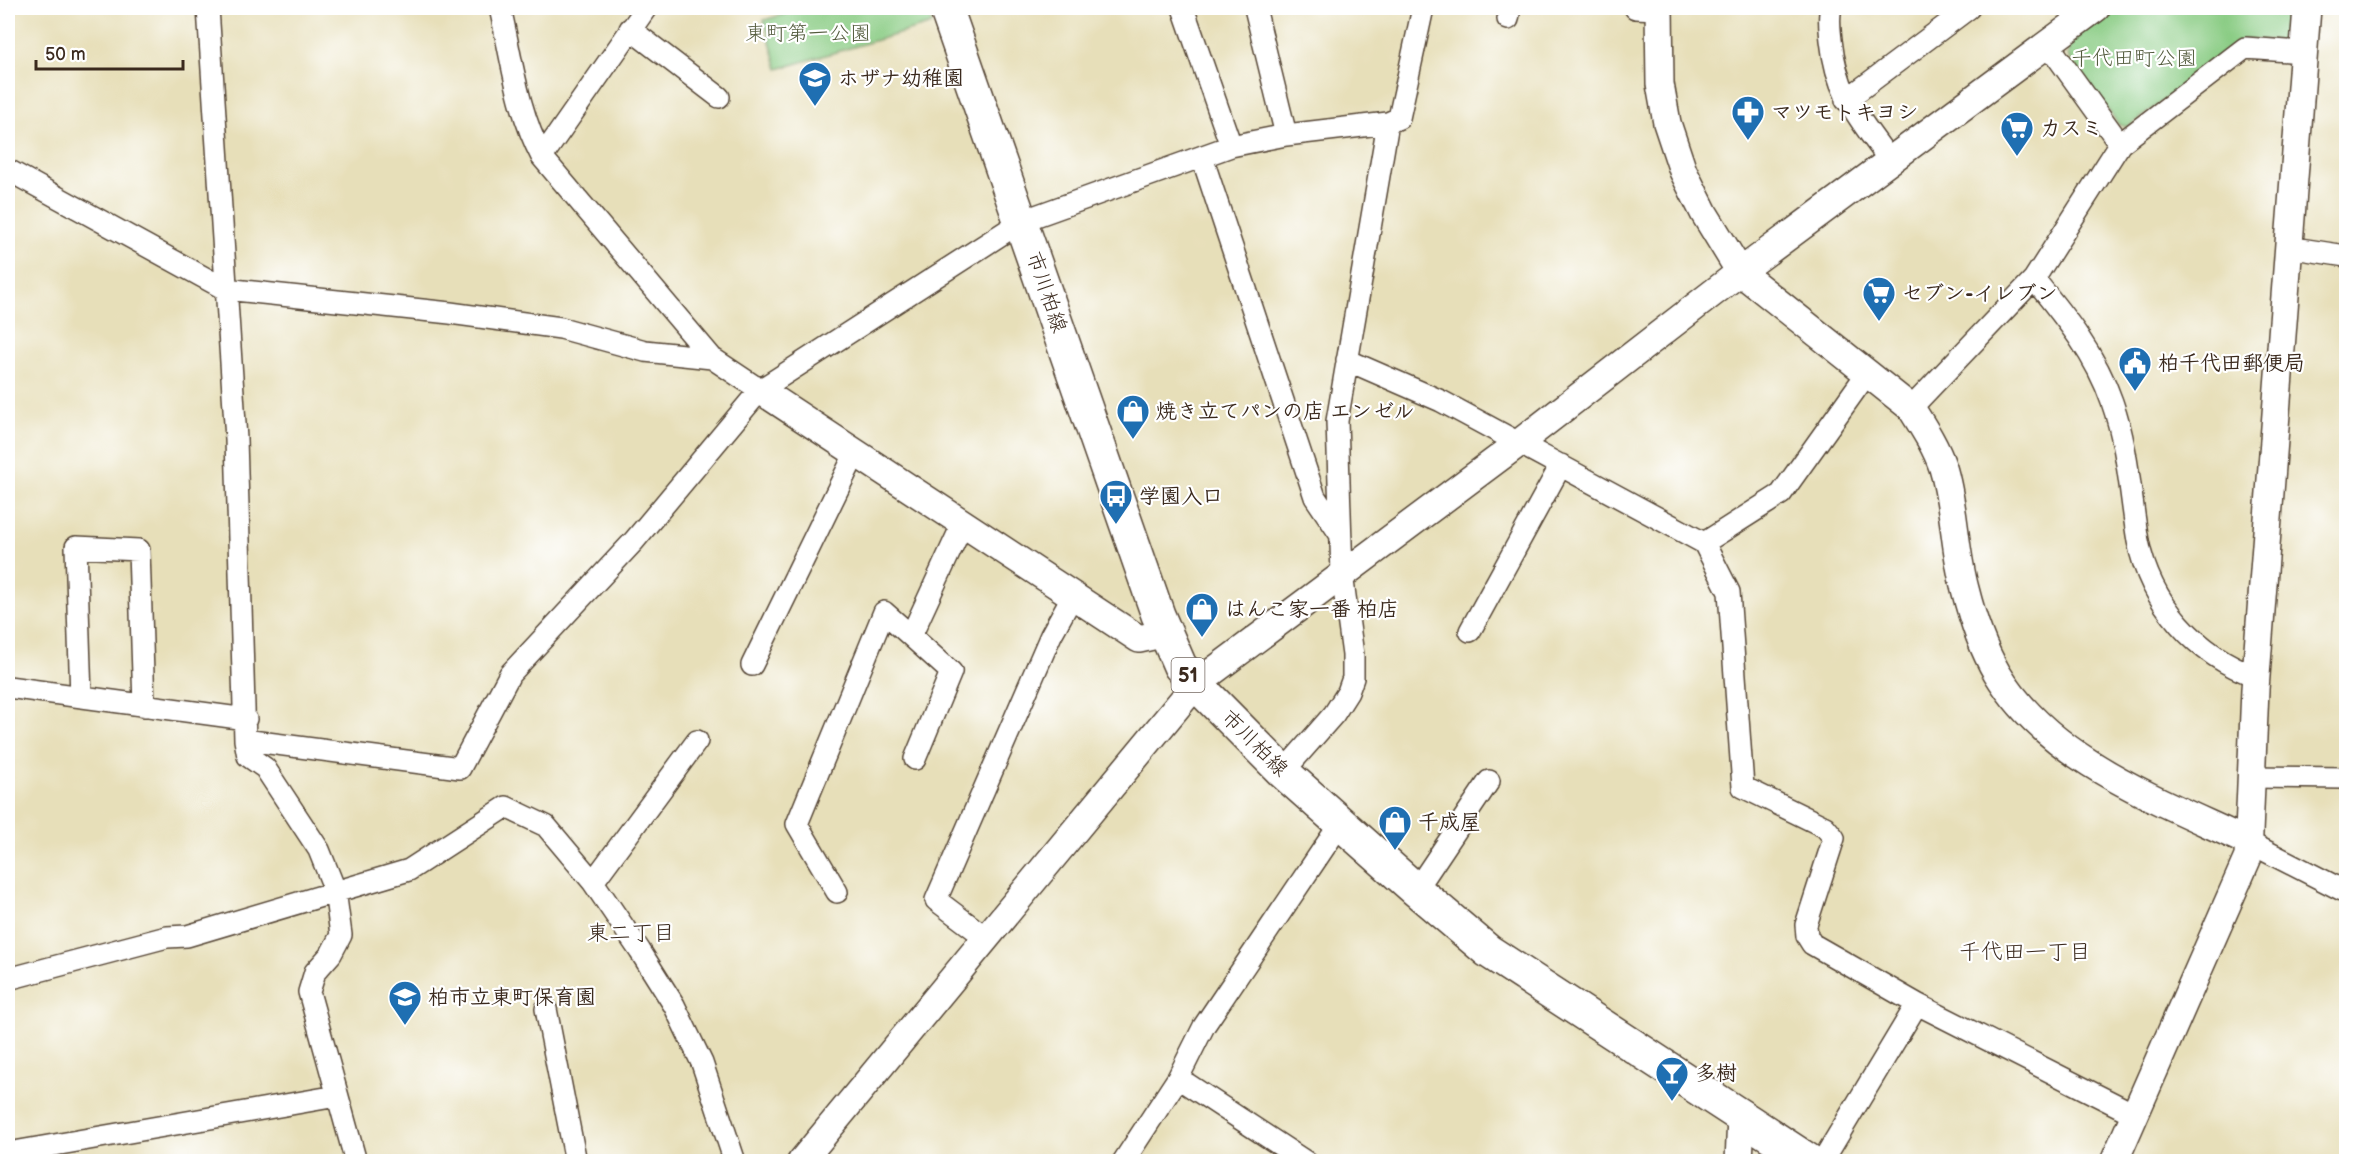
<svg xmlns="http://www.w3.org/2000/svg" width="2354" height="1169" font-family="'Balsamiq Sans','Klee One',sans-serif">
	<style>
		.green { fill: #8acc84; stroke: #627b51; stroke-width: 1.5 }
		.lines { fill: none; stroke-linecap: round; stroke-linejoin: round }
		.minor-casing { stroke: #554535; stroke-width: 24 }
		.tertiary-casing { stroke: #554535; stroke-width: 30 }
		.primary-casing { stroke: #554535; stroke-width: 36 }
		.minor { stroke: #fff; stroke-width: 21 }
		.tertiary { stroke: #fff; stroke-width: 27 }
		.primary { stroke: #fff; stroke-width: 33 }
		.labels { text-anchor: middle; stroke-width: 4.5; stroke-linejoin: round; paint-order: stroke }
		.shield { fill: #fff; stroke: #766a62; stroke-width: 1.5 }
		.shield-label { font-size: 20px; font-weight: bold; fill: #3b2a1e }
		.park-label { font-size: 21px; fill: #535b3d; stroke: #fff }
		.poi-label { font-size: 21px; font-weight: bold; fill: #3b2a1e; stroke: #fff; text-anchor: start }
		.street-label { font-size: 21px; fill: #3b2a1e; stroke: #fff }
		.neighbourhood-label { font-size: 22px; fill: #3b2a1e; stroke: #fff }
	</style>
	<rect width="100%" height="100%" fill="#fff"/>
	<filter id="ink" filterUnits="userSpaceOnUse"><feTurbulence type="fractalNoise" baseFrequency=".0167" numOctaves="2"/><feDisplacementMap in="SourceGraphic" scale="12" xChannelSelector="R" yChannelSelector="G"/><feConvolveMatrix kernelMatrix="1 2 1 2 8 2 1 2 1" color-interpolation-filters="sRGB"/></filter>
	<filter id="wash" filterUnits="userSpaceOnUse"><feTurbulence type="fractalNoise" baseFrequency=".008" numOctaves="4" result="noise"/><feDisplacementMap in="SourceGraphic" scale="24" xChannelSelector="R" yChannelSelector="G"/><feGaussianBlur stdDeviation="1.35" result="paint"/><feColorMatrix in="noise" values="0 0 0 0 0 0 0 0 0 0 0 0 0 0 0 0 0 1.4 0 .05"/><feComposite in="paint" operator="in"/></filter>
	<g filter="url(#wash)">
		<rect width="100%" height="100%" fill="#e7dfb9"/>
		<path class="green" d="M805 8H927L932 24 778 69 764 20Z
			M2113 8H2297L2295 35 2288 42 2245 39 2128 127 2119 125 2068 56V41Z"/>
	</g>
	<g filter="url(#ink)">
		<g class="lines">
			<defs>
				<path id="minor" d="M208 8 236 439 245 740 248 756 265 768 319 850 335 890 341 935 331 954 315 972 309 992 356 1162
					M500 8C512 59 517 110 542 157L712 358 760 390
					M1183 8 1231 146 1286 135 1388 123
					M1255 8 1286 135
					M1635 8 1658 9
					M1831 8C1828 18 1830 30 1831 40 1837 97 1859 117 1890 161
					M1508 19 1510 8
					M630 29 719 97
					M2048 44 2120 144
					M1846 100 1969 8
					M542 157 646 8
					M1202 157 1315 497 1340 534
					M8 170 225 289 450 313 561 328 645 351 712 358
					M2287 247 2346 256
					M2034 279C2065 317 2096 355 2112 402 2128 447 2130 494 2138 541 2150 603 2197 656 2256 676
					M1347 360 1441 401 1704 543 1729 592 1743 787 1825 827 1834 838 1806 925 1807 936 1812 944 1917 1004 2136 1115
					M1911 408 2034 279 2120 144 2245 48 2303 52
					M1704 543 1781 494 1868 372
					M1470 631 1561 465
					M911 636 951 672 915 759
					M752 665 856 452
					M8 687 246 719
					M81 697 76 547 139 550 144 706
					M245 740 460 768 510 674 634 541 760 390 1022 221 1231 146
					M1283 772 1334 714 1348 692 1353 678V655L1342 574 1337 421 1388 123 1399 118 1423 8
					M2251 777 2346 778
					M2250 843 2346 892
					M593 882 697 741
					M1416 890 1489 781
					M837 892 797 824 884 612 911 636 963 523
					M985 937 936 900 1051 635 1073 595
					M8 979 167 937 187 936 409 870 506 807 546 826 593 882 640 951 674 1005 702 1063 735 1162
					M546 1009 576 1162
					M1178 1078 1306 1162
					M8 1153 337 1096
					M1123 1162 1178 1078 1204 1026 1340 824
					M1822 1162 1917 1004"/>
				<path id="tertiary" d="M1659 8 1660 84 1667 123 1683 171 1704 213 1740 272 1911 408C1923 427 1936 447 1943 468 1955 507 1954 549 1965 589 1972 617 1983 649 1997 673 2050 762 2162 801 2250 843
					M760 390 1139 639 1166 633
					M801 1162 1196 684 1519 443 1740 272 2096 8
					M1739 1162 1741 1117
					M2114 1162 2248 857 2255 689 2307 8"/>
				<path id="primary" d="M946 8 1158 615 1180 666 1196 684 1283 772 1416 890 1488 951 1811 1162"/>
			</defs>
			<use href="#minor" class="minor-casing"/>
			<use href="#tertiary" class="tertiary-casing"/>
			<use href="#primary" class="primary-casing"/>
			<use href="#minor" class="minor"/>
			<use href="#tertiary" class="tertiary"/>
			<use href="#primary" class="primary"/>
		</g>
	</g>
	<defs>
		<symbol id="school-pin" viewBox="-11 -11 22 30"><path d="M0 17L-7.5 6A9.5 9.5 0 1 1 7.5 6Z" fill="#1f6fb2" stroke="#fff"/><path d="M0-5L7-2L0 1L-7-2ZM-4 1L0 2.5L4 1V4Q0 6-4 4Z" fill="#fff"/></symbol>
		<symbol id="pharmacy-pin" viewBox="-11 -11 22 30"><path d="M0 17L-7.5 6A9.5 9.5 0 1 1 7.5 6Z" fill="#1f6fb2" stroke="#fff"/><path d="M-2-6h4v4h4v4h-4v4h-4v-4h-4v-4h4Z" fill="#fff"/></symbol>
		<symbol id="supermarket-pin" viewBox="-11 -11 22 30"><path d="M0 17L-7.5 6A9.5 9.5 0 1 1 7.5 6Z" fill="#1f6fb2" stroke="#fff"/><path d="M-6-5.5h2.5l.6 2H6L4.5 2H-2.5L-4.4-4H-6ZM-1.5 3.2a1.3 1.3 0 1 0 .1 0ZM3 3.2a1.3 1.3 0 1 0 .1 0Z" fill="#fff"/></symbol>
		<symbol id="civic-pin" viewBox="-11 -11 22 30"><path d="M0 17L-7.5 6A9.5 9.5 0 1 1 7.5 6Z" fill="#1f6fb2" stroke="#fff"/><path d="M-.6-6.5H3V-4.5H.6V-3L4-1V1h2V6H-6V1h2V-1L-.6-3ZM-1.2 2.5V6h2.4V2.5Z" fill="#fff"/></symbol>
		<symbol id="shop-pin" viewBox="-11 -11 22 30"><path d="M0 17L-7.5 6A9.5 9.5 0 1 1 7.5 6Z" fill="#1f6fb2" stroke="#fff"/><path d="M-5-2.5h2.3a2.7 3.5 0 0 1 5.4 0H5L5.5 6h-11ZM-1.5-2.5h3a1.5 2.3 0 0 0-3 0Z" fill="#fff"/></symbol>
		<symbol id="bus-pin" viewBox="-11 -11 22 30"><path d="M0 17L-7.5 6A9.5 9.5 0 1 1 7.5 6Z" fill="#1f6fb2" stroke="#fff"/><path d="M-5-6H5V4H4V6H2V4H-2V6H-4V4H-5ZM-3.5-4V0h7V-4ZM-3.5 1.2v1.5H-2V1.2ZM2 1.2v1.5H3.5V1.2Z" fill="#fff"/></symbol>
		<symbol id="bar-pin" viewBox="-11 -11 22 30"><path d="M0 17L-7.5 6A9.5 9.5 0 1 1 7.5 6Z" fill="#1f6fb2" stroke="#fff"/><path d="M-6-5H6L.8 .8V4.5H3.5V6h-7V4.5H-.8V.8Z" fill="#fff"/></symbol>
	</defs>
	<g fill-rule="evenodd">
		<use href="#school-pin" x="796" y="59" width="38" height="52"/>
		<use href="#pharmacy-pin" x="1729" y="93" width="38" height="52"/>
		<use href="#supermarket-pin" x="1998" y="109" width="38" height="52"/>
		<use href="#supermarket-pin" x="1860" y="274" width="38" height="52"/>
		<use href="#civic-pin" x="2116" y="344" width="38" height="52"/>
		<use href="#shop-pin" x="1114" y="392" width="38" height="52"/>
		<use href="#bus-pin" x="1097" y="477" width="38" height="52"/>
		<use href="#shop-pin" x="1183" y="590" width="38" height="52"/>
		<use href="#shop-pin" x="1376" y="803" width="38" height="52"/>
		<use href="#school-pin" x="386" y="978" width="38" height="52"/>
		<use href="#bar-pin" x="1653" y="1054" width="38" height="52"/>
	</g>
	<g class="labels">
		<rect class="shield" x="1171.5" y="658" width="33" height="34" rx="4.5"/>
		<g class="shield-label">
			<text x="1188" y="682">51</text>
		</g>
		<g class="park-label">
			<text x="808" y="40">東町第一公園</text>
			<text x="2134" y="65">千代田町公園</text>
		</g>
		<g class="poi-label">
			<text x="838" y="85">ホザナ幼稚園</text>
			<text x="1771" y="119">マツモトキヨシ</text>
			<text x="2040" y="135">カスミ</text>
			<text x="1902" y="300">セブン-イレブン</text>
			<text x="2158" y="370">柏千代田郵便局</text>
			<text x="1156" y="418">焼き立てパンの店 エンゼル</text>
			<text x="1139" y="503">学園入口</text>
			<text x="1225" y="616">はんこ家一番 柏店</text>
			<text x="1418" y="829">千成屋</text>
			<text x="428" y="1004">柏市立東町保育園</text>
			<text x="1695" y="1080">多樹</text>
		</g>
		<g class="street-label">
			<text transform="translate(1047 292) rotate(71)" y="7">市川柏線</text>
			<text transform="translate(1255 743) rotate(45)" y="7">市川柏線</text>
		</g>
		<g class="neighbourhood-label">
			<text x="631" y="940">東二丁目</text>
			<text x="2025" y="959">千代田一丁目</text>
		</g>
	</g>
	<rect width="2354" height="1169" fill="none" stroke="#fff" stroke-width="30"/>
	<path d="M36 60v9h147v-9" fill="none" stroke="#3b2a1e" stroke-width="3"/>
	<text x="45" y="60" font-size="18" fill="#3b2a1e" stroke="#ffffff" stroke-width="4.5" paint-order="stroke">50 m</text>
</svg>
